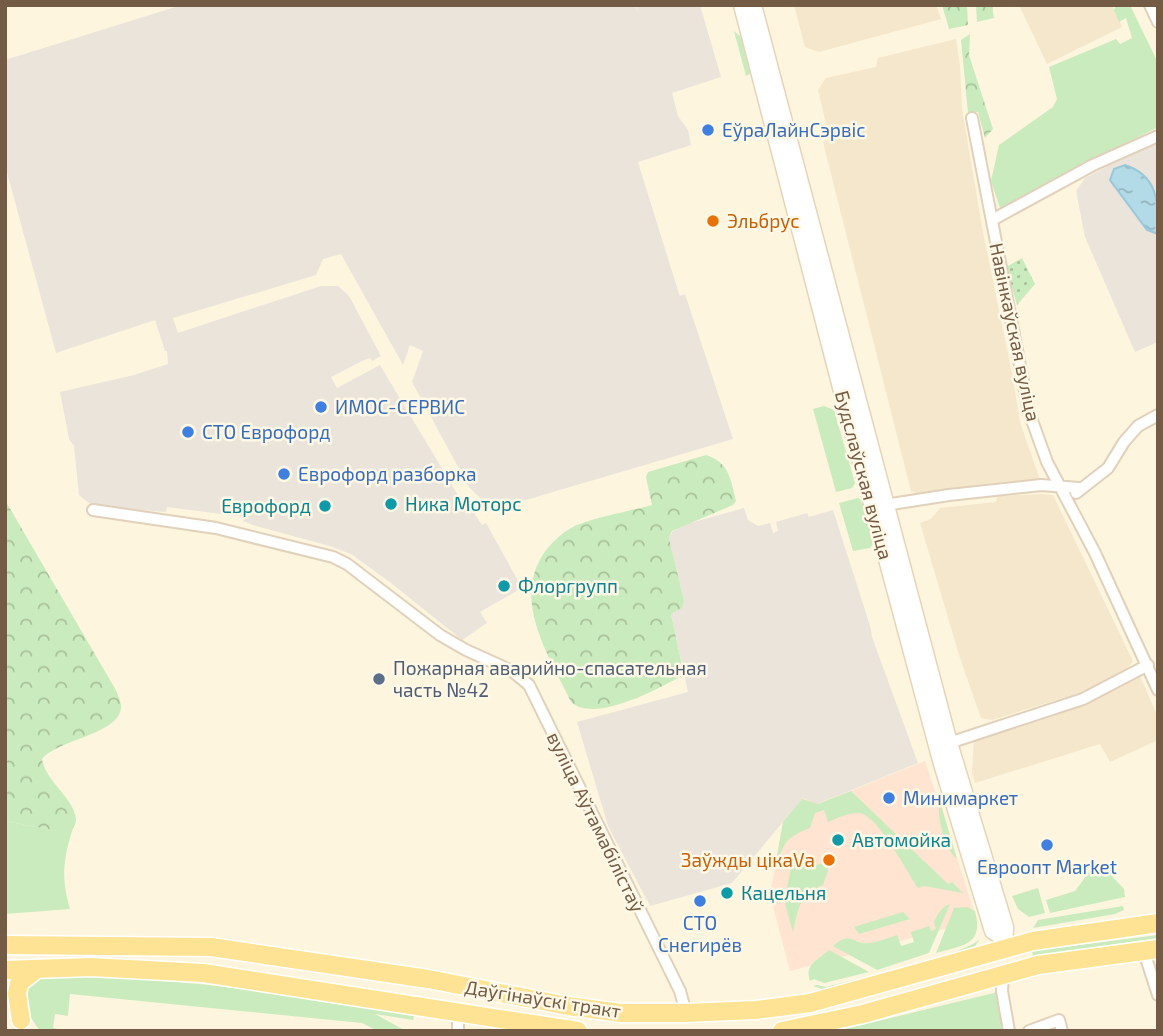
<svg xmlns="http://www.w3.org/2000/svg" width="1163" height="1036" font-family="'Exo 2',sans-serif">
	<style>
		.residential { fill: #f5e7cc }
		.commercial { fill: #ffe4d1 }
		.industrial { fill: #ebe4db }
		.grass { fill: #caebbd }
		.forest { fill: url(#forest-crowns) }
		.park { fill: url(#park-dots) }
		.water { fill: url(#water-ripples); stroke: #98c8da; stroke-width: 2 }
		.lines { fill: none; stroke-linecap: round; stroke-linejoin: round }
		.street-casing { stroke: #e1d1ba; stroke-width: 14 }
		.secondary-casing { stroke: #e7d3b8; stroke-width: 19 }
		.primary-casing { stroke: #fff; stroke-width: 21 }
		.street { stroke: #fff; stroke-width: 10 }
		.secondary { stroke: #fff; stroke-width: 16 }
		.primary { stroke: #ffe394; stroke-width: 18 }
		.shop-dot { fill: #3f7fe0; stroke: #fff8e6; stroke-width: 2.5 }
		.food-dot { fill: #e8710a; stroke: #fff8e6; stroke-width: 2.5 }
		.culture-dot { fill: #0f9aa8; stroke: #fff8e6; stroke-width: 2.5 }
		.service-dot { fill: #5c6f8a; stroke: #fff8e6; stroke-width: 2.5 }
		.labels { text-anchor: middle; stroke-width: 5; stroke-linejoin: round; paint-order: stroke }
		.shop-label { font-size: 19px; fill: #366cbe; stroke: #fff8e6; text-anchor: start }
		.food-label { font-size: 19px; fill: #c56008; stroke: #fff8e6; text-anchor: start }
		.street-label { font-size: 19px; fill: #745b45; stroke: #fff8e6 }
		.culture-label { font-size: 19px; fill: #0d838f; stroke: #fff8e6; text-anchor: start }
		.service-label { font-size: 19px; fill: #4e5e75; stroke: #fff8e6; text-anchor: start }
	</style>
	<defs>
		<pattern id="forest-crowns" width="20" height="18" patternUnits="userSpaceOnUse" patternTransform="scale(1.75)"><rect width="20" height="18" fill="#caebbd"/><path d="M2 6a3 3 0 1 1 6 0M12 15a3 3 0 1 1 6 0" fill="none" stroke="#a9c19b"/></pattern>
		<pattern id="park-dots" width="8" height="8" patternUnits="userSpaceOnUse" patternTransform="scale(1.75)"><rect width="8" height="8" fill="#caebbd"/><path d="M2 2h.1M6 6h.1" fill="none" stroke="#a9c19b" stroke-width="1.8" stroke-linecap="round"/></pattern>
		<pattern id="water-ripples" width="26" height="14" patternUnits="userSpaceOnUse" patternTransform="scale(1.75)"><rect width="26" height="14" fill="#b2dae7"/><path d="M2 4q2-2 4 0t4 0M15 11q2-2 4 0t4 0" fill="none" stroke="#95b4bd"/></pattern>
	</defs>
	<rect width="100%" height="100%" fill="#fdf5de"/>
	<path class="residential" d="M794 5H936L941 19 819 52 805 47Z
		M1019 5H1112L1122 27 1047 64Z
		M956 39 960 66 962 109 983 232 1013 378 1020 422 1040 480 992 483 920 494 911 491 823 142 830 140 818 90 826 78 876 67 878 58Z
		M1042 494 1053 495 1133 661 1125 673 1085 691 992 720 981 718 960 658 920 523 931 519 940 508 996 502 997 496Z
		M1139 674 1158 717V740L1110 762 1100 744 975 783 972 773 974 736 1086 705Z"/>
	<path class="commercial" d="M925 761 977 920 790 971 770 895 783 822 803 798 818 804Z"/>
	<path class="industrial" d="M182 5H635L639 14 636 5H700L721 77 672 93 678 116 688 130 691 145 638 162 679 294 680 296 685 294 733 439 492 510 469 487 412 382 423 351 410 345 403 365 341 254 323 259 316 275 173 318 178 333 321 286H338L349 296 381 356 372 361 370 358 364 360 331 377 337 388 380 365 468 512 472 510 482 525 486 523 522 588 480 612 487 623 462 640 391 583 351 554 330 546 256 526 243 521 244 517 167 507 166 512 117 508 90 504 79 495 74 446 69 439 60 392 134 375 168 364 167 351H165L155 320 56 353 5 165V60Z
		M1158 140V342L1135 352 1085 237 1076 191 1085 178Z
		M744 508 748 520 758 526 770 523 773 533 778 531 776 522 807 513 809 517 833 510 871 629 872 637 918 763 817 804 803 798 732 883 650 906 608 826 577 722 688 692 671 614 684 601 669 538 673 531 687 524Z"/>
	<path class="grass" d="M1116 5H1130L1158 63V127L1000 208 991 181 999 145 1053 107 1057 99 1049 67 1116 39 1120 44 1132 38 1126 18 1119 22 1114 10Z
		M734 31 742 38 751 73 746 76Z
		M824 406 834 410 855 483 852 488 836 492 813 409Z
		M858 498 863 501 875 542 870 548 853 551 839 503Z
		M851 791 948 884 952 882 963 893 924 886 918 888C907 872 878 816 860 813 849 812 837 818 828 822L824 810 815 813 810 828C784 838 785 843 775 867L783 822 802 799 818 804Z
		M939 798 957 859C943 848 937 816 939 798Z
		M5 821 57 831H72C63 861 61 878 70 909L5 914Z
		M800 856 806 869 825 862 828 871 823 885C798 895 799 908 793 932L784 900 793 859Z
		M1106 870 1124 889 1125 897 1050 913 1046 900 1075 891 1089 872Z
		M1038 888 1045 913 1029 917 1018 909 1012 896Z
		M950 904 929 953 877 970 833 946C852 930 852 945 869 943 879 942 888 938 897 935L901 946 914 942 911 932 929 926 931 931 936 929 934 922C938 914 941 907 950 904Z
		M1123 906 1124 910 1115 914 1033 928 1038 920Z
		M967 907 975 911C984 945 963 945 936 953L954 908Z
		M903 912 910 919 859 934 854 927Z
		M1158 935V938L1033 956 1032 951Z
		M980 939 973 949 826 990 813 986 817 985 826 987C857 979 963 956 980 939Z
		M829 950 869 972 824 983 814 979 810 981C804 964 818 960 829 950Z
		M51 976C173 976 294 995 415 1012L413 1020 375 1014 406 1031H378L362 1023 70 994 68 1016 55 1014 53 1028 67 1031H40L20 1002 30 978Z
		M1002 991 1009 1031H837Z"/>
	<path class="forest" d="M942 5H967L968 25 949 29Z
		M976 5H992L994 18 977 22Z
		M970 34 969 55 993 129 985 138 978 112 968 113 961 40Z
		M706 455C729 462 731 480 736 501L733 505 672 531 669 538 684 601 682 608 671 614 684 675C659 688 595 724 571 702 550 657 513 604 542 556 549 545 561 533 573 527 591 518 630 511 652 505L646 477 648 472Z
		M5 500 117 692C118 696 122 704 121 708 119 734 57 740 42 759 45 781 76 800 76 820 76 824 73 827 72 831H57L5 821Z"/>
	<path class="park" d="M1022 258 1035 284 1017 305 1006 267Z"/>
	<path class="water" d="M1125 165C1159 176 1158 203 1158 234L1147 230 1110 180 1114 169Z"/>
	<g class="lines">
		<defs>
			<path id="street" d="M1150 5 1158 22
				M972 118 1029 412 1047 462 1095 553 1158 690
				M992 220 1093 165 1158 136
				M1076 493 1108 468 1124 442 1138 426 1158 415
				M885 505 949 495 1041 485 1079 488
				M93 510 216 528 333 557 347 564 440 635 466 650 512 671 529 685 680 991 686 1013
				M949 743 1083 699 1148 665
				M1148 949 1147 961 1158 995
				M1003 975 1002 991 1009 1031
				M458 1031V1012
				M1029 1031 1059 1020 1062 1031"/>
			<path id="secondary" d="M742 5 843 395 942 764 993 931 1003 937
				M753 5 949 743 1005 927 1004 949"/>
			<path id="primary" d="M5 945 211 947 428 979 568 1006 621 1013H686L756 1010 810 1003 1033 941 1158 923
				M5 970 91 967 203 973 578 1031
				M21 1020 17 994 19 983 37 969
				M782 1031 863 1014 1038 965 1158 949"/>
		</defs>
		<use href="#street" class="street-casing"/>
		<use href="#secondary" class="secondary-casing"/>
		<use href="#primary" class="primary-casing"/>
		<use href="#street" class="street"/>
		<use href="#secondary" class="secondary"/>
		<use href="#primary" class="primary"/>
	</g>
	<g class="shop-dot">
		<circle cx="708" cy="130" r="7"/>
		<circle cx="321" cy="407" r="7"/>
		<circle cx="188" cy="432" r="7"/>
		<circle cx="284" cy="474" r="7"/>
		<circle cx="889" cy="798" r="7"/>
		<circle cx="1047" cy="845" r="7"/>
		<circle cx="700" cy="901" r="7"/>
	</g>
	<g class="food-dot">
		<circle cx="713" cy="221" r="7"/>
		<circle cx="829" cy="860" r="7"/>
	</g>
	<g class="culture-dot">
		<circle cx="391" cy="504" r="7"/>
		<circle cx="325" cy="506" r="7"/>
		<circle cx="504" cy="586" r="7"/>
		<circle cx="838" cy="840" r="7"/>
		<circle cx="727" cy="893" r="7"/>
	</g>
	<circle class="service-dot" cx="379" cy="679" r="7"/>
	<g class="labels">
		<g class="shop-label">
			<text x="722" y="137">ЕўраЛайнСэрвіс</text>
			<text x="335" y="414">ИМОС-СЕРВИС</text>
			<text x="202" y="439">СТО Еврофорд</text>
			<text x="298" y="481">Еврофорд разборка</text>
			<text x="903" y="805">Минимаркет</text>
			<text x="1047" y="874" text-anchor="middle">Евроопт Market</text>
			<text x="700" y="930" text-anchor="middle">СТО<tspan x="700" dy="22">Cнегирёв</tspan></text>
		</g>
		<g class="food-label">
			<text x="727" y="228">Эльбрус</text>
			<text x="815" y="867" text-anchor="end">Заўжды цікаVа</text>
		</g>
		<g class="street-label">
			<text transform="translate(1015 332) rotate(78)" y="7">Навінкаўская вуліца</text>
			<text transform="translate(864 475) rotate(75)" y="7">Будслаўская вуліца</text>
			<text transform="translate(596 822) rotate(64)" y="7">вуліца Аўтамабілістаў</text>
			<text transform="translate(543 999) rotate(9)" y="7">Даўгінаўскі тракт</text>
		</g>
		<g class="culture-label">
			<text x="405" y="511">Ника Моторс</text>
			<text x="311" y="513" text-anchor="end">Еврофорд</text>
			<text x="518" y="593">Флоргрупп</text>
			<text x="852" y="847">Автомойка</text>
			<text x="741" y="900">Кацельня</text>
		</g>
		<g class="service-label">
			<text x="393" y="675">Пожарная аварийно-спасательная<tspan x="393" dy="22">часть №42</tspan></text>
		</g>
	</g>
	<rect width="1163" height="1036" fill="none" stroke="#745b45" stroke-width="14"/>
</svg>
